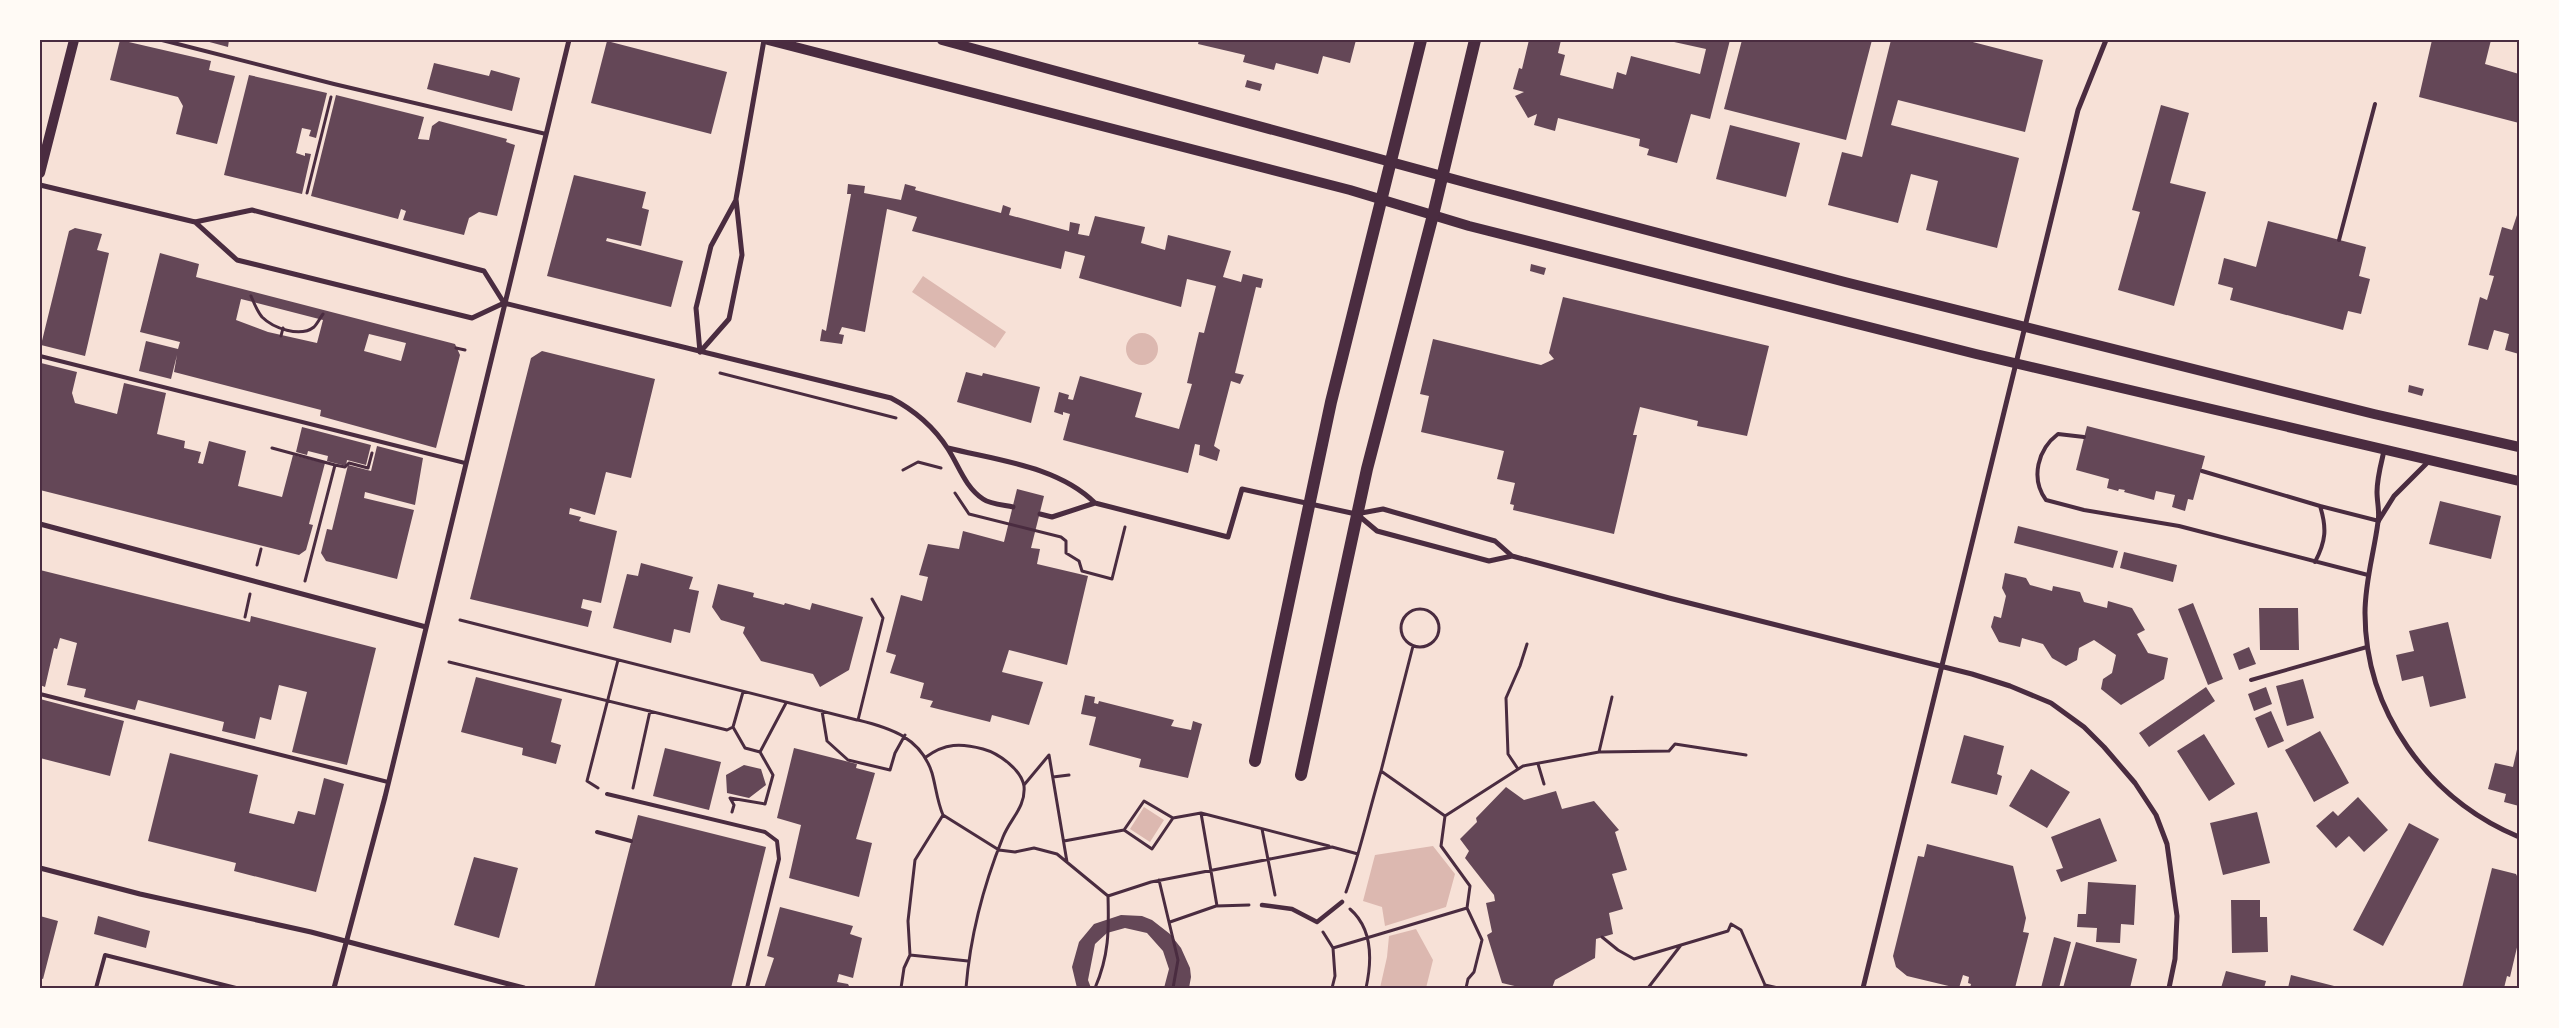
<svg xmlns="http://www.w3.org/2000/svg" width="2559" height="1028" font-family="'Open Sans',sans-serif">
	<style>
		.water { fill: #dcb8b0 }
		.building { fill: #644757; fill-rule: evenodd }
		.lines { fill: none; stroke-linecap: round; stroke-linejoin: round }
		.path { stroke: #4a2c40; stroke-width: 3 }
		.service { stroke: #4a2c40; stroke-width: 4 }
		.pedestrian { stroke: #4a2c40; stroke-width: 4.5 }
		.minor { stroke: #4a2c40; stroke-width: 5 }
		.secondary { stroke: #4a2c40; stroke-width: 10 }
		.primary { stroke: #4a2c40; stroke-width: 12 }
		.neatline { fill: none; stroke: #4a2c40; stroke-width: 2 }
	</style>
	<rect width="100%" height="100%" fill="#f7e1d7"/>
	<path class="water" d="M923 276 1006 332 995 348 912 292Z
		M1126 349a16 16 0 1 1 32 0a16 16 0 1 1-32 0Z
		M1144 807 1164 820 1150 842 1130 829Z
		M1433 846 1455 874 1446 907 1385 926 1382 907 1363 901 1375 855Z
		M1416 929 1433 960 1426 988H1380L1387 957 1389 936Z"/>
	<path class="building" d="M120 40 211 61 209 70 235 76 217 144 176 134 183 106 178 97 110 80Z
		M202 40H229L228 47Z
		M1199 40H1356L1350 63 1323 56 1318 74 1276 63 1274 70 1243 62 1245 55 1198 44Z
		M1529 40H1561L1558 53 1565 55 1560 75 1613 89 1617 72 1626 75 1631 56 1700 74 1706 49 1665 40H1730L1710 119 1691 114 1677 163 1647 155 1649 149 1639 146 1640 139 1558 118 1555 131 1534 125 1537 114 1528 118 1515 96 1524 92 1513 89 1519 68 1522 69Z
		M1742 40H1872L1846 140 1724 109Z
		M1891 40H1965L2043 60 2025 132 1898 100 1891 125 2019 158 1997 248 1926 230 1938 181 1911 174 1898 223 1828 205 1842 152 1862 157Z
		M2432 40H2491L2485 64 2519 74V123L2419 97Z
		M607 41 727 72 711 134 591 103Z
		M434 63 489 76 491 70 520 78 512 111 427 89Z
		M249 75 327 93 316 138 309 136 311 130 302 128 296 153 305 156V153L311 154 302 194 224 175Z
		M1247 80 1262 84 1260 91 1245 87Z
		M336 95 424 117 418 139 429 140 432 126 439 121 507 139 506 142 515 145 497 216 479 212 469 218 464 235 403 220 406 211 401 209 398 219 311 196Z
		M2161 105 2189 113 2170 183 2206 192 2174 306 2118 290 2140 212 2132 210Z
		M1730 125 1800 143 1786 197 1716 179Z
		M574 175 646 192 642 208 649 210 641 246 607 238 606 241 683 261 671 307 547 276Z
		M848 184 865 186 864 193 901 200 905 184 916 187 915 190 1001 213 1003 205 1011 208 1009 215 1069 231 1070 222 1080 224 1078 234 1089 236 1095 216 1145 227 1141 243 1165 250 1168 235 1231 251 1223 277 1241 282 1243 274 1263 279 1261 288 1256 287 1235 373 1244 375 1240 384 1231 381 1214 446 1220 450 1217 461 1199 455 1200 445 1195 444 1188 473 1063 440 1070 414 1063 412V415L1054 412 1059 392 1069 395 1068 399 1073 400 1080 376 1142 393 1135 417 1179 429 1192 384 1187 383 1199 332 1204 333 1216 286 1187 279 1181 307 1079 278 1085 256 1065 251 1061 269 912 231 917 217 887 209 865 332 842 327 839 334 844 335 842 344 820 341 822 329 826 331 851 194H847Z
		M2519 209V354L2505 350 2509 334 2494 330 2488 350 2468 345 2480 297 2487 300 2494 276 2489 275 2502 227 2512 230Z
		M2268 221 2366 247 2359 276 2370 279 2361 314 2348 311 2343 330 2230 300 2233 288 2218 284 2224 258 2256 267Z
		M75 228 102 234 97 250 109 253 85 356 41 345 69 231Z
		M160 253 199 264 196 277 455 344 460 355 436 448 320 416 321 410 174 372 177 355 171 379 139 371 146 341 178 349 180 342 140 332ZM241 299 323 320 317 343 268 332 236 320ZM369 334 406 343 401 361 364 351Z
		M1531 264 1546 268 1544 275 1530 271Z
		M1563 297 1769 346 1747 436 1697 426 1698 421 1640 407 1633 435H1637L1614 534 1513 510 1514 505 1510 504 1515 483 1497 479 1504 451 1421 432 1429 396 1420 394 1433 339 1541 365 1554 359 1549 353Z
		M542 351 655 379 631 478 606 472 595 515 570 508 569 514 581 517 579 521 617 531 601 603 583 599 581 608 592 611 588 627 470 599 531 358Z
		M41 363 77 372 72 393 75 403 117 414 124 383 166 393 157 434 185 441 184 448 201 452 198 463 203 464 209 441 246 451 238 486 282 497 293 455 325 463 309 524 313 525 306 550 299 555 40 490Z
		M966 372 982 376 983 373 1040 387 1031 423 957 402Z
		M2409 385 2424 389 2422 396 2408 392Z
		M2087 426 2205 456 2193 500 2188 499 2185 511 2172 507 2175 495 2156 491 2154 500 2124 492 2125 490 2119 489 2118 491 2107 488 2109 479 2076 470Z
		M302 427 371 445 366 465 347 460 346 466 327 461 328 456 308 451 307 455 296 452Z
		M377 446 423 458 415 505 365 492 364 498 414 510 397 579 326 561 321 553 327 529 332 530 348 465 371 471Z
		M1017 489 1044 496 1031 548 1040 549 1037 564 1088 576 1067 665 1009 650 1002 672 1043 682 1029 725 992 715 990 722 930 707 933 701 920 698 924 683 890 673 896 655 886 652 901 595 922 601 928 577 919 575 928 544 959 549 963 531 1004 542Z
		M2440 501 2501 516 2491 559 2429 544Z
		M2018 526 2118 551 2113 568 2014 543Z
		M2124 552 2177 565 2173 582 2120 568Z
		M641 563 693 577 689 589 699 591 690 633 674 629 671 643 613 628 627 574 638 576Z
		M40 570 250 622 251 616 376 648 347 765 292 752 307 692 279 685 271 720 260 717 255 739 222 731 224 722 138 700 135 710 84 697 86 689 67 685 77 643 60 638 57 649 54 648 45 687 40 685Z
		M2005 573 2026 578 2030 585 2052 591 2053 586 2080 592 2084 602 2107 608 2108 601 2132 608 2145 630 2137 634 2148 653 2168 658 2164 679 2121 705 2101 689 2103 679 2112 673 2116 655 2094 640 2079 648 2077 660 2066 666 2052 658 2043 644 2022 638 2020 647 1999 642 1991 627 1994 616 2001 618 2006 596 2002 588Z
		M718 584 754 593 753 597 784 605 785 603 810 610 812 603 863 617 849 670 820 687 813 674 761 661 743 633 745 627 721 620 712 607Z
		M2193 603 2223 679 2208 685 2178 609Z
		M2259 608H2298L2299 650H2260Z
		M2448 622 2466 698 2430 707 2423 676 2402 681 2396 655 2414 651 2409 631Z
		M2249 647 2256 664 2239 670 2233 654Z
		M476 677 562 699 551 742 561 745 556 764 522 755 523 748 461 732Z
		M2303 679 2314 718 2287 726 2276 686Z
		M2206 687 2215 701 2149 747 2139 733Z
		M2266 687 2272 704 2254 711 2248 694Z
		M1085 695 1095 697 1094 703 1098 704 1099 701 1174 720 1171 726 1191 730 1193 721 1202 724 1188 778 1139 767 1141 759 1089 745 1096 717 1081 714Z
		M40 699 124 721 110 776 40 758Z
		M2271 711 2284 741 2268 748 2255 718Z
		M2320 731 2349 783 2314 802 2285 750Z
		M2204 734 2235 784 2209 801 2177 751Z
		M1964 735 2004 746 1997 774 2002 776 1997 795 1951 783Z
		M2518 745H2519V806L2504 802 2506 794 2488 789 2495 763 2513 767Z
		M665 748 721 762 709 810 653 796Z
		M794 748 857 764 856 768 875 773 856 839 872 843 859 897 789 878 801 825 777 818Z
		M170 753 258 775 249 813 294 824 298 811 315 815 324 778 344 784 316 892 234 871 236 863 148 841Z
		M744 765 761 769 766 785 749 798 727 793 726 775Z
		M2031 769 2070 792 2047 828 2009 806Z
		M1506 787 1524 800 1556 791 1562 809 1594 801 1619 830 1615 832 1627 870 1612 874 1623 909 1609 913 1613 934 1596 939 1595 958 1555 980 1552 988H1523L1502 983 1487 935 1492 932 1486 903 1495 901 1494 895 1465 858 1469 851 1460 839 1477 822 1476 818Z
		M2358 797 2388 830 2364 852 2349 836 2336 848 2316 826 2333 811 2338 816Z
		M2257 812 2270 863 2223 875 2210 823Z
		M638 815 766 847 731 988H594Z
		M2100 818 2117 861 2061 882 2056 870 2063 868 2051 837Z
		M2409 823 2439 839 2383 946 2353 930Z
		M1927 844 2013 866 2026 918 2023 932 2029 933 2015 988H1970L1971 984 1968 983 1969 977 1963 975 1959 988H1957L1907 976 1896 967 1893 956 1918 856 1924 857Z
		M474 857 518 868 499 938 454 925Z
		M2492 868 2516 874 2519 880V939L2510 977 2507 976 2504 988H2462Z
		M2088 882 2136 885 2134 925 2121 924 2120 943 2096 942 2097 928 2077 927 2078 914H2086Z
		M2231 900H2260V917H2267L2268 952 2232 953Z
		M780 907 853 926 850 934 862 938 853 978 839 974 837 982 848 984 850 988H764L774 958 767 956Z
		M1121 915 1142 916 1152 920 1170 934 1181 948 1190 968 1191 977 1189 988H1164L1169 969 1163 951 1147 933 1125 928 1107 933 1095 944 1088 980 1091 988H1077L1072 967 1079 942 1094 924Z
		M40 916 58 921 43 979 40 978Z
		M98 916 150 931 146 948 94 934Z
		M2054 937 2071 942 2059 988H2041Z
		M2076 942 2137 959 2130 988H2063Z
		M2226 971 2266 981 2264 988H2221Z
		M2291 975 2338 987V988H2288Z"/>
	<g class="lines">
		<path class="path" d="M307 193 331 97
			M251 296C254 303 257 311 262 317 273 328 300 338 314 327 317 324 320 318 323 314
			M281 336 283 328
			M456 348 465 350
			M720 373 896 418
			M272 448 335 465 305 581
			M335 465 345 467 349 463 368 468 372 453
			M903 470 918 462 941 468
			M955 493 969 514 1061 537 1066 541V553L1079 561 1082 571 1112 579 1125 527
			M257 565 261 549
			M872 599 883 618 858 720C891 728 921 738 932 773 936 787 937 801 943 815L915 860 908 921 910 955 904 968 901 988
			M1401 628a19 19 0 1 1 38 0a19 19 0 1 1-38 0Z
			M245 617 250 594
			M460 620 857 720
			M449 662 727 730 733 727 743 692
			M822 711 827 741 848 760 890 770 895 753 905 735
			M733 727 745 748 760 752 786 703
			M1599 752 1612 697
			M926 757C945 743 961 743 983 749 998 753 1021 769 1024 786 1026 807 1010 819 1003 837 984 884 970 938 966 988
			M1538 764 1544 784
			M1518 769 1508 754 1506 698 1520 666 1527 644
			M1381 771 1413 646
			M1053 777 1069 775
			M1024 785 1049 755 1067 862
			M598 788 587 781 618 660
			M633 788 650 711
			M732 812 734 805 730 798 765 804 773 775 760 752
			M1201 813 1217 906
			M943 815 999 850 1015 852 1034 848 1057 854 1108 896 1151 882 1332 847 1358 854
			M1445 816 1523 766 1599 752 1669 751 1675 744 1746 755
			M1262 829 1275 895
			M1124 830 1152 849 1173 818
			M1064 841 1124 830 1144 801 1173 818 1201 813 1329 846
			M1159 880 1178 960 1173 988
			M1346 892C1360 852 1369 811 1381 771L1445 816 1441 846 1470 886 1467 908 1482 940 1474 972 1468 979 1466 988
			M1350 909C1373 929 1372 961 1366 988
			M1170 922 1216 906 1249 905
			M1323 932 1333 948 1467 908
			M1602 937 1618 950 1634 959 1728 931 1731 924 1741 930 1765 985
			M910 955 968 961
			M1095 988C1109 956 1109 930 1108 896
			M1332 988 1335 976 1333 948
			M1648 988 1681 945
			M1764 988 1765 985 1778 988"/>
		<path class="service" d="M162 40 334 84 546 134
			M2339 240 2375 104
			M40 356 465 463
			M2084 437 2058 434C2038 449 2030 478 2046 500L2084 510 2179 526 2368 575
			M2202 471 2320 506C2327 528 2326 541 2315 562
			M2320 506 2379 521
			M2251 680 2367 647
			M40 694 388 782
			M607 794 765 832 777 841 779 859 747 988
			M597 832 631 841
			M96 988 105 955 236 988"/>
		<path class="pedestrian" d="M1262 905 1292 909 1317 922 1342 902"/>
		<path class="minor" d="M40 185 195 222 252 210 484 271 504 303
			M195 222 237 260 472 318 504 303 891 398C914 410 934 427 948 449 959 466 965 487 983 499 990 504 1004 505 1013 507
			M700 352 729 319 742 255 736 199 764 40
			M700 352 696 308 711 246 736 200
			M948 448C996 460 1058 466 1095 503L1228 537 1242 489 1356 514 1383 509 1495 541 1512 556 1669 598 1972 674 2010 686 2051 703 2084 727 2104 747 2135 783 2156 815 2167 844 2177 916 2175 959 2169 988
			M2384 451C2381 464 2377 478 2377 492 2377 502 2380 513 2378 522 2374 553 2365 581 2365 613 2365 711 2428 799 2519 837
			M1040 514 1052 517 1095 503
			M1358 515 1377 531 1489 561 1512 556
			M2379 520 2394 496 2429 461
			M40 524 426 627
			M40 868 140 894 311 932 524 988
			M334 988 385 797 569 40
			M1863 988 2078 110 2106 40"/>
		<path class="secondary" d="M768 40 1350 190 1469 226 1976 354 2519 481
			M942 40 1479 186 1845 282 2374 414 2519 447
			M40 173 74 40"/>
		<path class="primary" d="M1255 761 1331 402 1421 40
			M1301 775 1367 469 1433 215 1475 40"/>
	</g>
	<rect width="2559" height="1028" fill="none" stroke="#fffaf5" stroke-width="82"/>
	<rect x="41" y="41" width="2477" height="946" class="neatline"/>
</svg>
